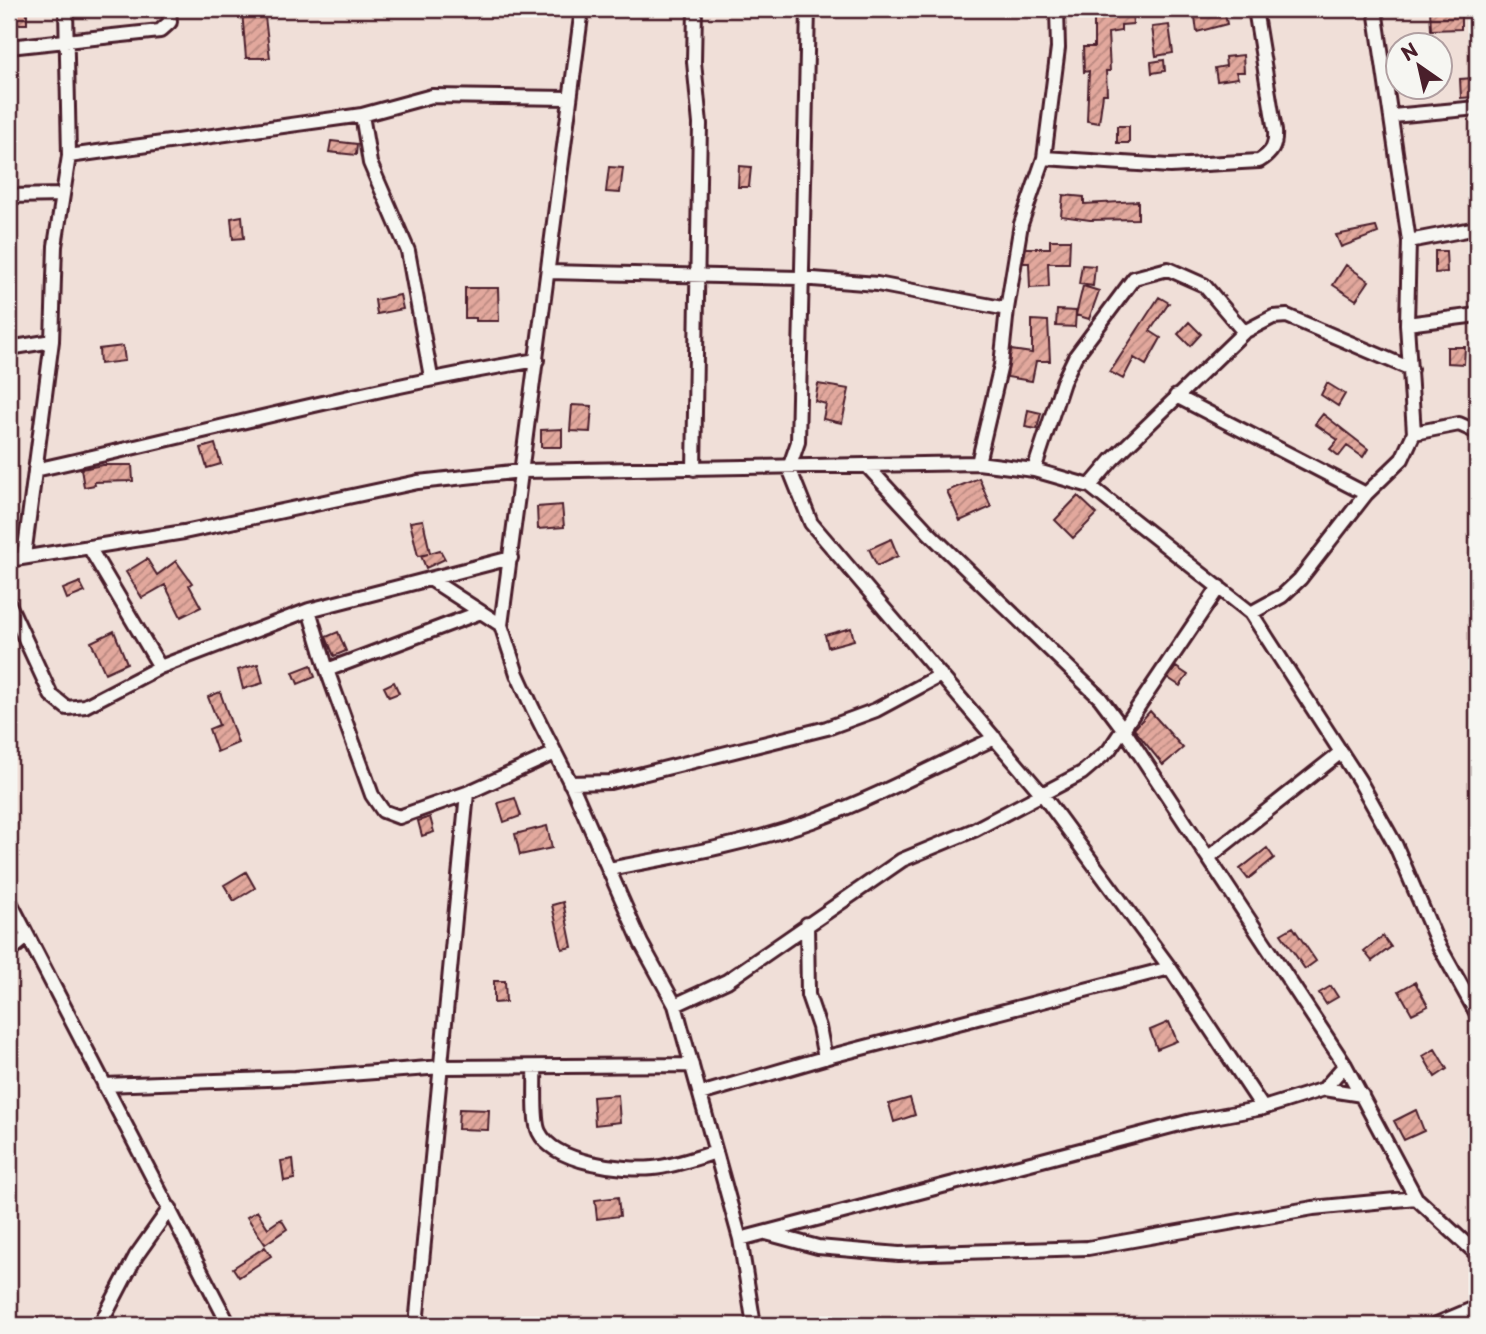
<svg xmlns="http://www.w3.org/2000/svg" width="1486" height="1334" font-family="'Playpen Sans',sans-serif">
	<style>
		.building { fill: url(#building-hatch); stroke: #4a1f2b; stroke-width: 2 }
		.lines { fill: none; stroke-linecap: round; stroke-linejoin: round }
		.street-casing { stroke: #4a1f2b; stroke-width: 18 }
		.street { stroke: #f6f6f2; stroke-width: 12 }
	</style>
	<defs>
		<pattern id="building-hatch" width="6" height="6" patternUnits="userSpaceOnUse" patternTransform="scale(1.75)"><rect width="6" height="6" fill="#e2a89d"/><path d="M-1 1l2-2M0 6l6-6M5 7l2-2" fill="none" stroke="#b98880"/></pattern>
	</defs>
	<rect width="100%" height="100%" fill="#f0dfd8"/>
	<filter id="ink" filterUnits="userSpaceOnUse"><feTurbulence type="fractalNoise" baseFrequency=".0143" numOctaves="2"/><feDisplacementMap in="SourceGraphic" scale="14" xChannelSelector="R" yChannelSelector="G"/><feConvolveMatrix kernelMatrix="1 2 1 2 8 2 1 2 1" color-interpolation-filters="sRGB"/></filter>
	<g filter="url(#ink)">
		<path class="building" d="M16 9H27V24H16Z
			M264 9 270 58H246L242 11Z
			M1094 9H1132L1133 24 1121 25V31L1108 33 1110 71H1106L1107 94H1103L1099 123 1087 121 1089 71 1084 72 1083 47H1094Z
			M1194 9H1224L1227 24 1197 32Z
			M1430 9H1461V29L1431 30Z
			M1169 25 1173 53 1156 56 1152 27Z
			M1243 55 1244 72H1236L1238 78 1217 81 1215 68 1226 66 1225 57Z
			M1164 60 1165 71 1152 73 1151 62Z
			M1473 78 1474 97 1461 98 1460 79Z
			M1117 126H1129V143H1117Z
			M331 141 357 144 356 155 329 152Z
			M739 166 751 167 749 187H738Z
			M609 167 623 168 620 193 606 192Z
			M1063 195 1084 197V204L1138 201V219L1090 220 1061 216Z
			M242 216 244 238 233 239 231 218Z
			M1376 227 1378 233 1341 247 1336 235Z
			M1050 240H1070L1069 263H1048L1049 287 1030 288 1029 263H1023L1026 248H1050Z
			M1435 251H1446L1447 272 1435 273Z
			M1082 265 1095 266 1093 286 1079 284Z
			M1346 265 1369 281 1356 300 1333 285Z
			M1083 286 1099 291 1089 319 1076 315Z
			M465 288H498L499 321H476V318H465Z
			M400 295 403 309 377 314 375 300Z
			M1159 297 1169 303 1150 331 1161 338 1146 365 1134 358 1123 379 1110 372Z
			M1057 310 1076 311 1075 327 1056 326Z
			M1032 320 1048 321 1050 361H1036L1032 381 1007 377 1011 350 1032 353Z
			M1189 322 1201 334 1190 346 1178 334Z
			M123 346 125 361 100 364 99 349Z
			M1447 347H1465L1464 364 1447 363Z
			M1327 383 1345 394 1338 406 1321 395Z
			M818 384 849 389 842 423 823 419 826 404 815 401Z
			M572 405 592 406 590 432 570 431Z
			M1028 410 1041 413 1037 429 1025 427Z
			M1323 414 1368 449 1363 457 1347 446 1339 456 1330 449 1338 440 1315 424Z
			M562 429V447H541V430Z
			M215 444 221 464 207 468 201 448Z
			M103 465H132L133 481 94 482 95 485 84 487 81 469Z
			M979 478 991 507 960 521 947 491Z
			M1078 496 1097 514 1073 538 1055 520Z
			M562 505 564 527 538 529 537 507Z
			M423 520 430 553 440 550 445 559 426 568 421 556 428 554 418 556 410 522Z
			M891 539 898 556 877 566 869 549Z
			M147 559 157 575 176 561 192 583 189 585 201 607 181 617 165 585 142 598 126 572Z
			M80 582 85 592 67 599 63 589Z
			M851 628 854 640 828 647 825 635Z
			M114 631 127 663 105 673 91 642Z
			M338 632 346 651 334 656 326 637Z
			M258 664 263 683 243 689 238 670Z
			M311 665 315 677 298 684 293 672Z
			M1176 667 1188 675 1180 686 1168 678Z
			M394 682 399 693 389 697 384 687Z
			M220 692 238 743 217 752 209 729 219 725 208 697Z
			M1150 711 1183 748 1163 765 1134 729Z
			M515 798 521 816 504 822 498 803Z
			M430 817 434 832 422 836 418 821Z
			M547 826 552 848 520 855 515 834Z
			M1267 848 1274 858 1248 879 1240 869Z
			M246 872 255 888 234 901 224 885Z
			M563 902 572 947 562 949 552 905Z
			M1293 927 1316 961 1305 969 1281 934Z
			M1383 936 1391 947 1372 961 1364 951Z
			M494 981H505L506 1002 494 1003Z
			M1415 982 1428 1006 1412 1014 1399 991Z
			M1331 986 1338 997 1326 1004 1319 993Z
			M1169 1022 1177 1041 1157 1049 1150 1030Z
			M1435 1049 1447 1069 1435 1077 1423 1056Z
			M618 1095 620 1122 595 1125 593 1097Z
			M910 1098 915 1115 894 1122 889 1104Z
			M459 1109 489 1110 488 1130 458 1129Z
			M1416 1110 1424 1131 1404 1140 1394 1121Z
			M293 1159 295 1179 284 1181 281 1161Z
			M618 1197 620 1216 597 1219 595 1200Z
			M257 1211 268 1228 281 1219 287 1229 265 1244 247 1217Z
			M265 1247 271 1256 239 1277 233 1268Z"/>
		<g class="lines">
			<defs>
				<path id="street" d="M582 9 501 625 517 674 533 709 573 788 641 943 675 1005 740 1239 754 1325
					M808 9 798 442 789 468 811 523 1042 794 1170 968 1263 1108
					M9 47 160 31 170 22 169 9
					M362 115 370 163 408 251 431 377
					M1393 116 1477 108
					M69 156 362 115 432 96 569 98
					M1044 158 1170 166 1259 161C1272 153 1276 146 1275 131L1255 9
					M9 196 63 195
					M1409 241 1477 228
					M548 272 800 278 877 284 1007 309
					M1407 324 1477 315
					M9 348 52 341
					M1176 396 1366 494
					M1414 433 1459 424 1477 432
					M978 463 1001 365 1007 309 1021 224 1044 158 1058 48 1057 9
					M866 465 929 533 1100 698 1124 730 1345 1065 1416 1198 1477 1254
					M694 469 700 124 694 62 695 9
					M35 470C203 433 367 388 537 360
					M1034 470 1063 382 1075 357 1134 278 1168 269 1204 285 1244 332
					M1090 486 1112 460 1244 332 1273 317 1287 316 1411 369
					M89 547 160 667 309 610
					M24 556 52 341 55 246 69 156 66 9
					M511 558 309 610 327 670 372 795 383 811 399 817 467 793 555 753
					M9 560 184 532 418 482 522 471 978 463 1034 470 1090 486 1251 613 1359 780 1396 846 1438 944 1477 1014
					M430 579 501 625
					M9 604 51 695 67 708 85 706 160 667
					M1251 613 1282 596 1300 579 1366 494 1402 459 1414 433 1407 324 1409 241 1375 9
					M327 670 481 612
					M570 783 610 782 827 728 876 710 941 675
					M1209 857 1341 752
					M608 869C678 856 748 844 815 820 877 797 935 766 995 738
					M9 900 229 1325
					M807 924 808 995 819 1027 825 1058
					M9 952 27 937
					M675 1005 727 981 902 860 974 830 1082 773 1109 750 1219 587
					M535 1068C536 1083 533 1120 539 1132 554 1163 623 1171 653 1168 674 1166 696 1158 716 1152
					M104 1085 295 1078 442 1067 692 1065
					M1324 1089 1362 1095
					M700 1094 831 1056 1170 968
					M766 1233 818 1247 899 1254 1088 1248 1313 1208 1416 1198
					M740 1239 1191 1121 1263 1108 1324 1089 1345 1065
					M100 1325 136 1256 170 1208
					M416 1325 467 793
					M1434 1325 1477 1307"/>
			</defs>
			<use href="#street" class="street-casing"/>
			<use href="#street" class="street"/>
		</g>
	</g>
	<rect width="1486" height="1334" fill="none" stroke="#f6f6f2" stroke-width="35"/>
	<rect x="18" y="18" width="1451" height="1299" fill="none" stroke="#4a1f2b" stroke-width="2.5" filter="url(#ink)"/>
	<g transform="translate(1419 66) rotate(326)"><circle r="33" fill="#f6f6f2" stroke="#b1a0a2" stroke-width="2"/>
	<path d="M0-5L12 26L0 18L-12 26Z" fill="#4a1f2b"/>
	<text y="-10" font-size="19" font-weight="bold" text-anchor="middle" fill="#4a1f2b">N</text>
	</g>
</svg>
